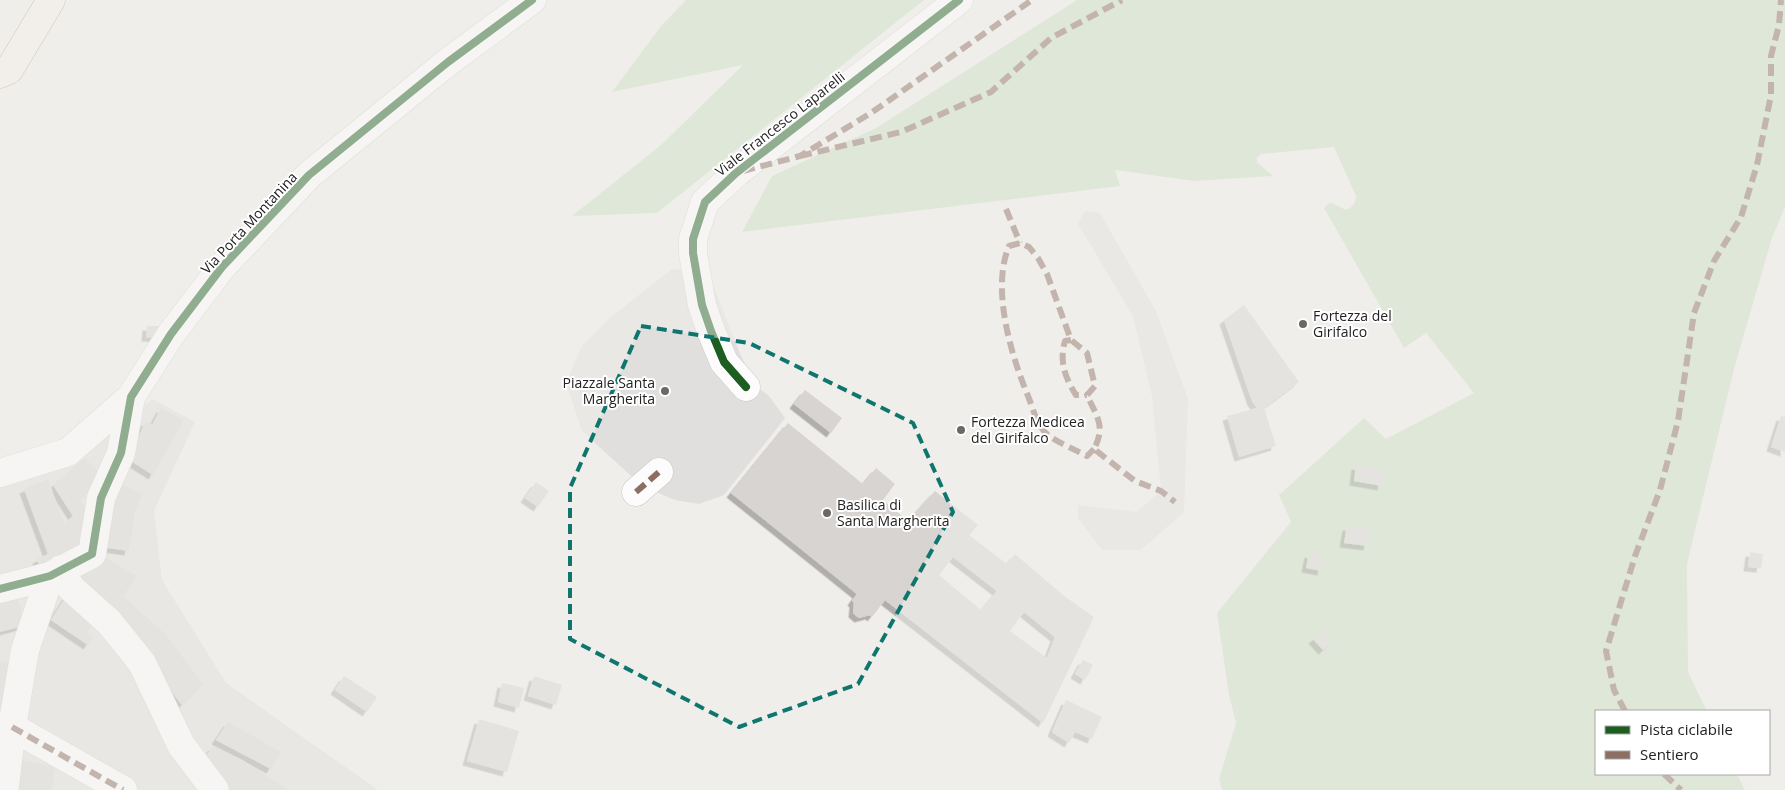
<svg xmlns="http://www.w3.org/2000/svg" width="1785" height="790" font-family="'Open Sans',sans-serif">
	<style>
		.residential { fill: #dfdedc }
		.forest { fill: #cbdec1 }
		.parking { fill: #e0dfde }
		.building { fill: #d7d4d2; fill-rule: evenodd; filter: url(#shadow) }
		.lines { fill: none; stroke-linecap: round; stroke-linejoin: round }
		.minor-casing { stroke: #c9c8c7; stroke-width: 29 }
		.major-casing { stroke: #a79c86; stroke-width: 29 }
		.minor { stroke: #fdfcfc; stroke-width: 28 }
		.major { stroke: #f3ede7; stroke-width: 28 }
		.quiet { stroke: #8d6e63; stroke-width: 6; stroke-dasharray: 12 6; stroke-linecap: butt }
		.cycleway-casing { stroke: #fff; stroke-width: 11 }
		.cycleway { stroke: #1b5e20; stroke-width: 8 }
		.marked { fill: none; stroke: #0f766e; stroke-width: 4; stroke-dasharray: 10 6; stroke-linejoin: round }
		.poi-dot { fill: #6a6968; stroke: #fff; stroke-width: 2 }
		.labels { text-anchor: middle; stroke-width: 4; stroke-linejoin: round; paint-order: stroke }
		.street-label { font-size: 14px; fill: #222; stroke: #fff }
		.poi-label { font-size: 14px; fill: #222; stroke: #fff; text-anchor: start }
	</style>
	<defs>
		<filter id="shadow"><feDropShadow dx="-4.5" dy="4.5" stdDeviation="0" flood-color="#0004"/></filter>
	</defs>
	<rect width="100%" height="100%" fill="#f0eeeb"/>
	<path class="residential" d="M153 399 195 422 154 511 162 580 226 683 378 790H0V477L73 456Z"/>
	<path class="forest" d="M686 0H924L657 213 572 216 661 145 743 65 612 92 661 26Z
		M1077 0H1785V207L1772 238 1734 369 1687 564 1688 672 1707 711H1596V774H1737L1745 790H1222L1219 779 1236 723 1229 695 1217 613 1291 522 1279 495 1364 418 1386 439 1474 393 1426 333 1404 348 1324 208 1330 202 1346 210C1353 207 1355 204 1356 196L1334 147 1261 154 1257 158V162L1273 176 1194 181 1115 170 1120 186 742 232 772 176 876 128Z"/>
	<path class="parking" d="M1085 211 1100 213 1156 311 1188 399 1184 512 1141 550H1102L1078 518V505L1136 512 1161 491 1152 396 1133 316 1078 224Z
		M672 269 708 273 741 356 756 386 769 396 785 418 724 495 699 504 675 500 642 486 582 431 566 383 582 346 612 316Z"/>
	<path class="building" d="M1244 305 1299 382 1264 408 1276 446 1239 457 1227 416 1257 408 1252 401 1224 320Z
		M147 326H163V338L146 337Z
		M805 390 842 418 831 433 794 404Z
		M161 408 184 420 153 475 128 459 146 421 152 425Z
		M1781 416 1785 417V452L1771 447Z
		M788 423 863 484 876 468 895 484 883 500 908 521 935 491 978 525 969 535 1007 564 1015 554 1064 596 1094 617 1043 723 885 600 872 617 870 615 859 618 853 613 854 603 852 601 857 594 731 493ZM953 557 997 591 981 610 939 575ZM1024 612 1055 637 1047 658 1010 631Z
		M85 458 102 476 80 501 87 508 83 549 42 574 37 559 48 554 24 489 48 479 64 524 73 516 53 485Z
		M1356 465 1385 470 1382 486 1354 481Z
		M115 481 142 494 135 512 129 551 101 547Z
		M536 482 549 491 538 507 525 498Z
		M1347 526 1371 530 1368 546 1344 543Z
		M1750 552 1763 554 1761 568 1748 567Z
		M1309 553 1324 556 1322 571 1306 568Z
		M104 557 137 576 123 596 166 635 203 684 182 705 144 657 75 587 88 567Z
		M69 592 98 618 87 633 93 637 88 645 51 620Z
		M17 597 26 625 0 632V602Z
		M1324 631 1333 641 1323 650 1313 639Z
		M1083 660 1093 665 1085 680 1075 674Z
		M13 661 0 717V662Z
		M344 676 377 697 367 712 335 690Z
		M534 676 562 685 556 705 528 696Z
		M502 683 524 688 519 708 498 702Z
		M1066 700 1102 717 1092 739 1075 732 1069 743 1052 732Z
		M479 719 519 731 507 772 467 761Z
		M228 722 281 752 271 769 216 740Z
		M213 746 242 760 289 790H225L200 765Z
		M16 759 55 767 52 790H14Z"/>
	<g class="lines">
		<defs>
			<path id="minor" d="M746 387 724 362 711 331 702 305 693 253V239L705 202 736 173 959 0
				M0 473 68 452 131 397
				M636 492 659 472
				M61 569 71 588 109 622 142 663 181 745 215 790
				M0 589 50 576 92 554 101 498 121 453 131 397 171 334 222 267 309 175 448 62 532 0
				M12 727 123 790
				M0 783 5 786 12 727 25 650 50 576"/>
			<path id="major" d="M0 74 9 70 51 0"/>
		</defs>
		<use href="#minor" class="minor-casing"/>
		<use href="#major" class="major-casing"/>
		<use href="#minor" class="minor"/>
		<use href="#major" class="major"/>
		<path class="quiet" d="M800 156 901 132 991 92 1051 38 1122 0
			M743 171 800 156 871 113 1032 0
			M1006 209 1020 243
			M1071 340 1065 341C1059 361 1065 378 1076 395H1087
			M1094 449 1087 456C1076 450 1051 440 1044 431 1035 420 1033 408 1028 396 1011 355 991 289 1009 246L1020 243 1029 247 1038 258 1047 274 1071 340 1087 353 1095 386 1087 395C1097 417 1106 426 1094 449L1135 481 1161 491 1175 502
			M636 492 659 472
			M1625 711 1614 690 1606 651 1635 556 1660 490 1678 421 1694 313 1714 261 1741 217 1757 165 1771 95V56L1779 25 1781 0
			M12 727 123 790
			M1664 774 1681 790"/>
		<defs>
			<path id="cycleway" d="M746 387 724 362 711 331 702 305 693 253V239L705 202 736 173 959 0
				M0 589 50 576 92 554 101 498 121 453 131 397 171 334 222 267 309 175 448 62 532 0"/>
		</defs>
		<use href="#cycleway" class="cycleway-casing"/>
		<use href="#cycleway" class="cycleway"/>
	</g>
	<path d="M0 0H1785V790H0ZM641 326 749 343 913 423 953 512 858 684 739 727 570 639V488Z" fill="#f0eeeb" fill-opacity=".55" fill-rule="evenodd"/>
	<path class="marked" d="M641 326 749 343 913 423 953 512 858 684 739 727 570 639V488Z"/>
	<g class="poi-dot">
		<circle cx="1303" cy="324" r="5"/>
		<circle cx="665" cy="391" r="5"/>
		<circle cx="961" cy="430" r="5"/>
		<circle cx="827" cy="513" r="5"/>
	</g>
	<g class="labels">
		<g class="street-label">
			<text transform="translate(780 124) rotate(-38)" y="5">Viale Francesco Laparelli</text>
			<text transform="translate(249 223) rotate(-47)" y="5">Via Porta Montanina</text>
		</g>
		<g class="poi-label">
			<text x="1313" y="321">Fortezza del<tspan x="1313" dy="16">Girifalco</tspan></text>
			<text x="655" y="388" text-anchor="end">Piazzale Santa<tspan x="655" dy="16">Margherita</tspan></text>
			<text x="971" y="427">Fortezza Medicea<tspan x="971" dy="16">del Girifalco</tspan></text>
			<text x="837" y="510">Basilica di<tspan x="837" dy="16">Santa Margherita</tspan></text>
		</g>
	</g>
	<rect x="1595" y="710" width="175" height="65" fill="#ffffff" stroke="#a7a7a7"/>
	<rect x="1605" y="726" width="25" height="8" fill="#1b5e20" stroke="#a7a7a7"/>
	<text x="1640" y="735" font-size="15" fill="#222222">Pista ciclabile</text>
	<rect x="1605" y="751" width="25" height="8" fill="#8d6e63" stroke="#a7a7a7"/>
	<text x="1640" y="760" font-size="15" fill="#222222">Sentiero</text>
</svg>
